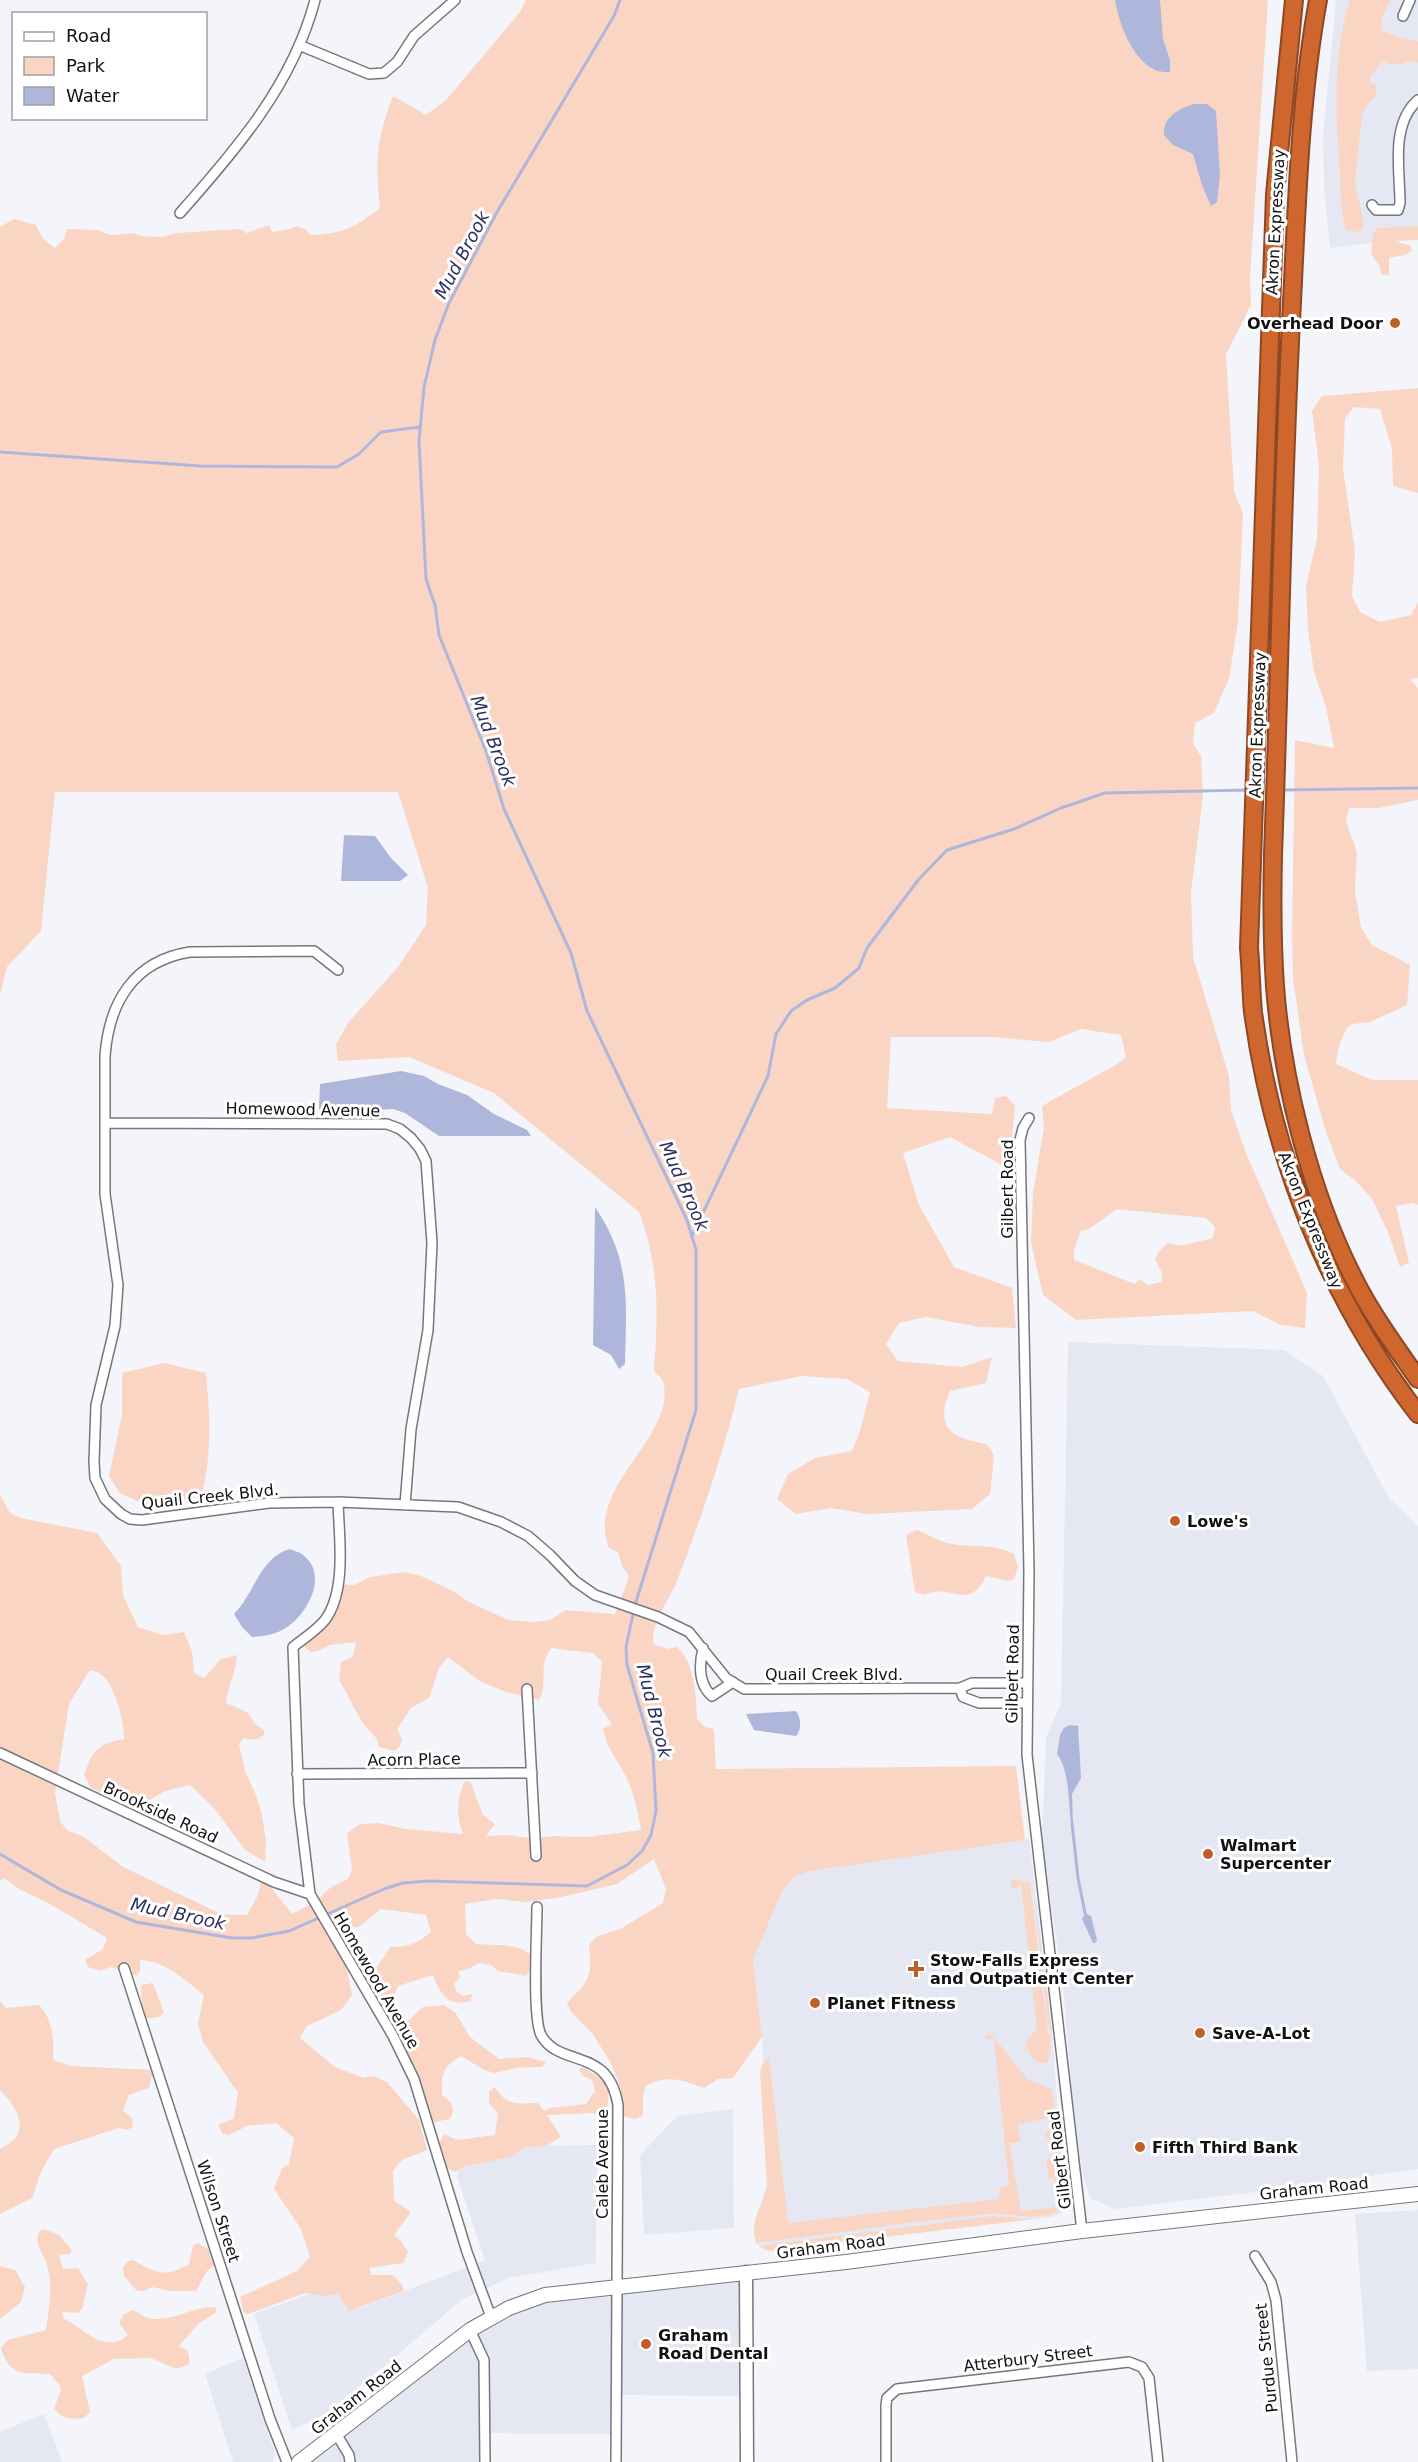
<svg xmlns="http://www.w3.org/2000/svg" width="1418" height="2462" font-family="'DejaVu Sans',sans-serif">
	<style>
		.built { fill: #e5e8f3 }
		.green { fill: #fad5c3; fill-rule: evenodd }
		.water { fill: #afb6db }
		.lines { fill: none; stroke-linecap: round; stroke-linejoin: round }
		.stream { stroke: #afb6db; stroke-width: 3 }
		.minor-casing { stroke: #76777c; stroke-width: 12 }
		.tertiary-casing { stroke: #76777c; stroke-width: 15 }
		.secondary-casing { stroke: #76777c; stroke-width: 16 }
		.motorway-casing { stroke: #8c4825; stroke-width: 20 }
		.minor { stroke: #fff; stroke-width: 9 }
		.tertiary { stroke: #fff; stroke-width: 12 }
		.secondary { stroke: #fff; stroke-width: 14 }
		.motorway { stroke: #ce662e; stroke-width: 16 }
		.poi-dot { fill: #c15d27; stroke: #fff; stroke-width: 2 }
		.labels { text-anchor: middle; stroke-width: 6; stroke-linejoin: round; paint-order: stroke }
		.street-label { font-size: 16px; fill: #111113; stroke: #fff }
		.poi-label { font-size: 16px; font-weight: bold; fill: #111113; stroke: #fff; text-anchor: start }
		.water-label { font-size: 18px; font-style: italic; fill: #2b305f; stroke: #fff }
	</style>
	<rect width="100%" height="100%" fill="#f4f5fb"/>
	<path class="built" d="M1336 0H1418V237L1330 248 1324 187 1323 136Z
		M1068 1342 1284 1350 1323 1376 1389 1498 1418 1526V2169L1289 2188 1116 2209 1091 2199 1083 2177 1072 2092 1063 1986 1042 1840 1046 1737 1061 1703Z
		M1029 1839 1052 2030 1065 2207 1062 2213 1053 2217 764 2250 756 2243 754 2233 755 2220 767 2186 762 2037 753 1961 782 1891 794 1877 809 1871Z
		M733 2109 734 2228 644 2235 640 2155 677 2116Z
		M597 2145 596 2263 508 2278 460 2301 393 2359 325 2414 292 2430 254 2314 347 2280 358 2309 485 2260 457 2176 472 2146Z
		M1418 2210V2369L1367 2371 1355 2214Z
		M746 2272 747 2396 617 2395V2434L485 2433V2462H299L442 2351 531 2299Z
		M243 2358 275 2454 273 2462H233L205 2374Z
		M44 2414 62 2462H0V2432Z"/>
	<path class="green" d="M526 0H1268L1250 278 1251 305 1226 355 1234 491 1243 514 1238 622 1229 678 1214 713 1195 723 1193 744 1201 756 1203 796 1191 893 1193 957 1229 1076 1231 1110 1246 1153 1307 1293 1305 1328 1281 1325 1253 1311 1076 1320 1043 1295 1031 1243 1033 1194 1044 1127 1042 1106 1117 1064 1126 1057 1121 1035 1081 1029 1049 1042 990 1037H891L887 1108 992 1114 995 1098 1006 1096 1015 1106 1010 1156 1002 1165 950 1137 903 1153 919 1205 954 1267 1012 1288 1016 1328 980 1327 926 1317 899 1323 886 1344 898 1361 962 1367 992 1357 986 1383 950 1391C934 1428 952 1438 987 1444L994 1455 990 1494 972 1509 868 1514 830 1508 796 1514 777 1499 788 1474 815 1458 852 1451 860 1431 870 1392 847 1379 801 1376 739 1389C723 1454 701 1519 677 1581 668 1603 652 1620 653 1644L668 1649 677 1647C695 1663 696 1696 697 1719L705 1727 714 1729 716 1769 1016 1766 1025 1840 810 1871 794 1877 782 1891 753 1961 762 2037 733 2078 718 2079 704 2088C683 2080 666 2074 646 2086L643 2096V2116L635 2119 621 2116V2089L611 2063 592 2033 571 2012 567 2003C590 1980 592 1977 589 1945L596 1937 622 1928 663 1903 666 1889 654 1859 617 1884 562 1897 527 1902 496 1899 465 1904 466 1934 476 1944C494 1946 515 1942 530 1954L529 1971 526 1976 498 1971 491 1965 479 1963 468 1969 458 1971 460 1977 454 1984 457 1992 463 1996 472 1994 471 2001C447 2007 441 1995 433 1975L398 1986 388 2009 370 1982C374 1968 383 1960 390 1947 408 1947 417 1944 431 1932L426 1915 381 1909 359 1927 330 1929C341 1951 348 1970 352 1995L341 2010 307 2026 300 2038 335 2067 364 2078 374 2076 387 2082 419 2120 427 2150 402 2160 393 2171 394 2201 411 2212 394 2235 402 2242 408 2252 403 2263 369 2268 372 2275H393L402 2284 404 2291 349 2311 338 2293 327 2296 305 2293 248 2314 243 2312 240 2297 297 2271 310 2257 301 2229 274 2189 282 2168 289 2164 294 2138 276 2123 247 2126 229 2135 223 2134 218 2125 234 2118 238 2093 203 2042 198 2023 204 1995C185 1980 165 1961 140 1960V1971L137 1976 110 1967 101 1971 88 1967 85 1960 103 1949 107 1938 48 1903 19 1889 4 1878 0 1881V1494L10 1513 21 1518 97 1533 121 1566 123 1595 138 1627 163 1635 184 1632 192 1652 194 1673 204 1678 221 1659 237 1655C236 1672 228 1686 226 1703L247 1712 256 1725 264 1730V1735C258 1740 252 1741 244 1738L239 1744 245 1771 256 1795 262 1815 266 1841 265 1862 245 1850 214 1808 190 1785 165 1791 138 1807 91 1788 84 1775C93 1750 97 1744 124 1739 124 1722 116 1688 103 1676 100 1673 94 1671 90 1670L69 1704 55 1793 60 1821 67 1830 84 1837 123 1867 221 1914 247 1915 258 1895 261 1882 270 1886 292 1914 315 1902 331 1887 348 1879 352 1870 347 1833 360 1824 379 1823 405 1829 463 1834C456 1818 457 1799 464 1782L470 1781 483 1815 495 1824 486 1836 508 1835 529 1838 555 1836 587 1837 641 1830C638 1811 633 1788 623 1771 615 1757 606 1746 603 1729L612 1724 598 1704 602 1662 593 1653 551 1648C537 1669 549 1682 539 1700L506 1692 481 1682 448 1657 439 1668 429 1698 411 1708 397 1729 402 1740 400 1746 394 1751 379 1747C378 1737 372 1734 366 1727 355 1713 349 1695 339 1680L341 1662 353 1657 356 1642 330 1645 318 1651 311 1652 305 1647 303 1638 324 1620 339 1584 354 1585 370 1577 404 1572 421 1576 455 1592 467 1601 508 1620 535 1622 550 1620 566 1610 615 1614 629 1576 622 1566 618 1552 609 1548C585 1488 673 1439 664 1386 664 1380 658 1375 654 1371 658 1313 660 1268 639 1212L494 1093 409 1057 338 1061 336 1044 348 1023 398 967 426 925 428 888 398 792H55L41 931 7 967 0 995V227L14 219 36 225 43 239 55 248 64 239 67 229 98 230 110 235 133 233 142 236 162 237 177 233 239 229 247 233 269 225 272 232 290 229 297 226 306 230 310 235C345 233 352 229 380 208 375 160 376 141 393 96L426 115 446 100 520 12ZM1117 1209 1206 1218 1215 1227 1213 1238 1181 1246 1168 1243 1160 1250 1155 1259 1162 1273 1161 1282 1148 1285 1139 1279 1135 1284 1074 1260V1250L1081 1231 1089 1229Z
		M1350 0H1391L1382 16V30L1402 39 1418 41V63L1410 60C1401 65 1392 67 1383 61L1370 77V83H1375L1377 96 1371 100 1362 114 1355 181 1364 225 1359 232 1346 230C1339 206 1341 182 1339 157 1335 107 1334 48 1350 0Z
		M1418 226V240L1395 241 1411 246 1412 251 1405 255 1389 258V276L1381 274 1380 267 1371 254 1373 234 1377 228Z
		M1418 388V493L1393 486 1392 449 1380 409 1354 407 1345 418 1343 469 1355 551 1352 596 1360 612 1380 622 1411 615 1418 602V678L1410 679 1418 688V800L1379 808H1349L1346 821 1357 852 1355 891 1361 928 1372 945 1410 965 1407 1005 1370 1022 1352 1024 1346 1029 1338 1049 1336 1064 1372 1080H1418V1205L1412 1203 1396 1206 1409 1263 1400 1267 1388 1232 1372 1199 1355 1180 1340 1169 1326 1132 1304 1055 1293 978 1292 937 1295 740 1334 748 1326 707 1314 672 1308 630 1306 586 1317 539 1319 465 1312 411 1322 396Z
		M164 1363 206 1373C210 1414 212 1453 202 1494L170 1504 142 1503 120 1493 109 1476 122 1415V1373Z
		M917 1530C926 1533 935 1539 944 1542 968 1549 992 1542 1014 1554L1018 1567 1014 1579 1008 1581 986 1576C968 1613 951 1582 925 1595L915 1592 906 1535Z
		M1014 1879 1030 1883 1048 2033 1051 2034 1049 2060 1045 2063C1031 2063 1028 2053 1026 2041L1037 2029 1021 1884 1016 1889 1011 1887V1882Z
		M1033 1887 1052 2030H1049Z
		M153 1983 164 2013 159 2017 145 2019 142 2011 141 1985Z
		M0 2001 6 2008 39 2005C53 2019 54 2041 53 2060L71 2066 153 2070 149 2088 129 2095 123 2111 132 2118 133 2127 127 2130 119 2128 54 2149 41 2172 32 2198 0 2214V2149C4 2146 13 2142 16 2137 27 2121 11 2101 0 2090Z
		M443 2005 455 2012 470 2037 499 2059 527 2057 546 2062 542 2067 516 2068 495 2073 484 2070 461 2056C441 2068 442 2074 442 2096 452 2101 456 2108 450 2119L434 2122 428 2117 418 2081 406 2051 404 2025 423 2007Z
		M986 2034 993 2036 1028 2080 1052 2089 1056 2117 1018 2124 1020 2142 1009 2143 1021 2211 1058 2207V2198L1064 2199C1061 2228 1009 2212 990 2214 912 2221 834 2234 756 2243L754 2233 755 2220 767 2187 760 2072 763 2063 769 2057 788 2223 999 2199 1000 2188 1009 2185 994 2038 986 2039Z
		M583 2067 609 2084 607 2117H602L593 2113 547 2115 561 2137 546 2146 525 2147 513 2156 464 2167 455 2172 447 2168 439 2144 444 2134 457 2140 495 2135 498 2113 489 2104V2091L495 2087C509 2108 516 2103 538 2103L544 2111 550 2108 586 2104 595 2091 592 2080 583 2076 579 2070Z
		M1049 2128H1054L1059 2131 1065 2185 1056 2188 1055 2178 1049 2179 1046 2159 1053 2158 1050 2138H1046V2133Z
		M993 2216 1034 2219 769 2251 759 2246Z
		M45 2229 59 2235 72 2250 70 2254 59 2255 63 2269 78 2268 88 2284 82 2309 78 2313 62 2312 64 2319C82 2326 104 2356 128 2335L119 2323 124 2314 133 2310C140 2314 147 2319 155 2319 176 2320 194 2306 215 2307L217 2312 198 2324 179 2346 188 2351 190 2364 176 2369 151 2358 114 2359 82 2376 90 2412 84 2418C71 2419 62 2420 54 2408L61 2391 60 2386 50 2374C26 2372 10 2379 1 2348L8 2340 46 2330C49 2307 54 2285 46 2262 41 2250 34 2244 39 2231Z
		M198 2243 214 2253 216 2260 214 2266 207 2271 196 2291H170L152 2287 144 2291 136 2290 124 2276 123 2267 128 2261 133 2260C155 2273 165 2278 189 2264L193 2245Z
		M0 2266 15 2270 25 2287 21 2302 0 2319Z"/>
	<path class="water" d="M1115 0H1160L1163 39 1170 60V72C1166 72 1159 72 1155 70 1132 59 1119 24 1115 0Z
		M1194 104H1207L1216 111 1220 175 1217 202 1211 206 1202 185 1193 154 1173 145 1164 135C1163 117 1178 109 1194 104Z
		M344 835 375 836 391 858 408 875 400 881H341Z
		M401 1071 424 1076 438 1084 467 1095 494 1114 527 1130 531 1136H439L405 1113 393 1109 362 1111 319 1109 320 1084Z
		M595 1207C632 1262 626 1302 625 1364L619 1369 611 1355 593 1345Z
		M290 1549C294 1551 300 1552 303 1555 330 1575 306 1617 284 1629 274 1635 263 1636 252 1637L242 1627 234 1614C255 1593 260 1557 290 1549Z
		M796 1711C801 1717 802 1730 796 1736L754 1730 746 1714Z
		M1070 1725 1078 1726 1081 1778 1072 1794 1073 1823H1071C1068 1802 1070 1771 1057 1754L1060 1735 1064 1728Z
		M1085 1913 1091 1916 1097 1940 1095 1943H1093L1082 1919Z"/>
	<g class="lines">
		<path class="stream" d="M0 452 201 466 337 467 359 454 381 432 420 427
			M1282 790 1418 788
			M692 1236 768 1076 776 1034 791 1011 807 1000 835 988 859 968 867 948 919 879 947 850 1014 829 1061 808 1105 793 1248 790
			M1072 1823 1078 1878 1085 1913
			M0 1854 61 1890 136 1922 232 1938H251L289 1931 384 1889 403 1883 428 1881 587 1886 627 1865 642 1851 651 1835 656 1811 653 1753 627 1665 626 1647 635 1605 696 1410V1250L687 1220 587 1011 571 953 504 809 486 751 439 635 435 605 426 579 419 441 424 387 435 340 449 303 497 212 614 16 620 0"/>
		<defs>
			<path id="minor" d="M1403 16 1410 0
				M299 45 369 74 384 73 397 62 414 36 455 0
				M1372 205 1376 210H1398L1400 203C1400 171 1390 124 1418 100
				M180 213C236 150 293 84 315 0
				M338 970 314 951 190 952C133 961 109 1003 105 1056V1194L118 1285 115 1326 96 1405 94 1462 95 1478 105 1499 121 1514 130 1519 142 1520 269 1503 338 1502 458 1507 501 1522 528 1536 550 1555 575 1581 595 1595 658 1617 689 1632 726 1678 744 1689 960 1688 972 1683H1027
				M1029 1118 1023 1128 1020 1140 1029 1571 1027 1755 1082 2231
				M106 1123 387 1124 400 1129 411 1138 420 1149 426 1161 432 1243 428 1330 411 1429 405 1505
				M338 1502C339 1537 347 1590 325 1620 317 1630 303 1639 293 1647L299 1804 310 1894 393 2036 414 2079 467 2252 491 2317
				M703 1648C699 1665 698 1684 712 1696L733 1682
				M960 1688 963 1697 979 1703H1027
				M527 1689 536 1856
				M0 1753 274 1882 310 1894
				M297 1774 532 1773
				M537 1907C537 1932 532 2017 541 2035 560 2069 608 2045 618 2105L616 2462
				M124 1968 270 2419 287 2462
				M1255 2256 1271 2282 1276 2300 1292 2462
				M470 2330 484 2360 485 2462
				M337 2435 349 2455 350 2462
				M886 2462V2405L887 2398 897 2389 1129 2362 1142 2367 1149 2378 1158 2462"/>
			<path id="tertiary" d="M746 2272 747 2462"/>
			<path id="secondary" d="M299 2462 470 2330 509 2308 545 2295 846 2262 1082 2231 1418 2194"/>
			<path id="motorway" d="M1294 0 1275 194 1249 948C1251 969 1251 991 1253 1012 1273 1158 1328 1297 1418 1414
				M1318 0C1300 99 1297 201 1292 302 1282 486 1280 670 1273 854 1272 898 1272 942 1275 986 1282 1080 1310 1191 1352 1275 1370 1312 1395 1346 1418 1379"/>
		</defs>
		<use href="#minor" class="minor-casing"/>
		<use href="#tertiary" class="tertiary-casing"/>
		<use href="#secondary" class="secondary-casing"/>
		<use href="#motorway" class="motorway-casing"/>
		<use href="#minor" class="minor"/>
		<use href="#tertiary" class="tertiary"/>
		<use href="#secondary" class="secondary"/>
		<use href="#motorway" class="motorway"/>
	</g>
	<g class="poi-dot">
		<circle cx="1395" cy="323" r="6"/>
		<circle cx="1175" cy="1521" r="6"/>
		<circle cx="1208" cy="1854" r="6"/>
		<path d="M913 1960h6v6h6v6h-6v6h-6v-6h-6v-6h6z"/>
		<circle cx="815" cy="2003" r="6"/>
		<circle cx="1200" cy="2033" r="6"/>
		<circle cx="1140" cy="2147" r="6"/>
		<circle cx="646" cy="2344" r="6"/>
	</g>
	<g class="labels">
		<g class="street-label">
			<text transform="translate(1275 222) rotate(-87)" y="6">Akron Expressway</text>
			<text transform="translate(1257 725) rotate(-88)" y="6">Akron Expressway</text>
			<text transform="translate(303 1109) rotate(1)" y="6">Homewood Avenue</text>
			<text transform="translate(1007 1189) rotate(-90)" y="6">Gilbert Road</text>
			<text transform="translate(1311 1220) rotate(68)" y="6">Akron Expressway</text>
			<text transform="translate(210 1496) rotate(-6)" y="6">Quail Creek Blvd.</text>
			<text x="834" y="1680">Quail Creek Blvd.</text>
			<text transform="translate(1012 1674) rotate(-89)" y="6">Gilbert Road</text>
			<text transform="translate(414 1759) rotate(-1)" y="6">Acorn Place</text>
			<text transform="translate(161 1812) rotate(25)" y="6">Brookside Road</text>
			<text transform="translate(377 1980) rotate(60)" y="6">Homewood Avenue</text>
			<text transform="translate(1059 2160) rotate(-97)" y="6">Gilbert Road</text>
			<text transform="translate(602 2164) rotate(-90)" y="6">Caleb Avenue</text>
			<text transform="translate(1314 2188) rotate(-6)" y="6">Graham Road</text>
			<text transform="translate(219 2211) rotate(72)" y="6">Wilson Street</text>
			<text transform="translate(831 2246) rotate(-7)" y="6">Graham Road</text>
			<text transform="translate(1028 2358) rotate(-7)" y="6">Atterbury Street</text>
			<text transform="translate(1266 2358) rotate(-96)" y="6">Purdue Street</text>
			<text transform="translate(356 2397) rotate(-38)" y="6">Graham Road</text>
		</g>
		<g class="poi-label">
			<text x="1383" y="329" text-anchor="end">Overhead Door</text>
			<text x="1187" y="1527">Lowe's</text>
			<text x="1220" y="1851">Walmart<tspan x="1220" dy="18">Supercenter</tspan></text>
			<text x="930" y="1966">Stow-Falls Express<tspan x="930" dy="18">and Outpatient Center</tspan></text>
			<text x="827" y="2009">Planet Fitness</text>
			<text x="1212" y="2039">Save-A-Lot</text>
			<text x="1152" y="2153">Fifth Third Bank</text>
			<text x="658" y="2341">Graham<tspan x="658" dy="18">Road Dental</tspan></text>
		</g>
		<g class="water-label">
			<text transform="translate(462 255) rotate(-62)" y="6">Mud Brook</text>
			<text transform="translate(493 741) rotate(69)" y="6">Mud Brook</text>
			<text transform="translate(684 1186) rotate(66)" y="6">Mud Brook</text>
			<text transform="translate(654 1711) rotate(76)" y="6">Mud Brook</text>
			<text transform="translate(178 1914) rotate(12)" y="6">Mud Brook</text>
		</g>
	</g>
	<rect x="12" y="12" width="195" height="108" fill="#ffffff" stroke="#a0a0a1" stroke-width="1.5"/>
	<rect x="24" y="32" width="30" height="9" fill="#ffffff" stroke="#a0a0a1" stroke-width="1.5"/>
	<text x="66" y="42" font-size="18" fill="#111113">Road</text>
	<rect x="24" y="57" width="30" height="18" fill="#fad5c3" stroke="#a0a0a1" stroke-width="1.5"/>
	<text x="66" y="72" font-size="18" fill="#111113">Park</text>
	<rect x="24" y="87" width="30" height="18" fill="#afb6db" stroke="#a0a0a1" stroke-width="1.5"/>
	<text x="66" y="102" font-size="18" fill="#111113">Water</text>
</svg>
